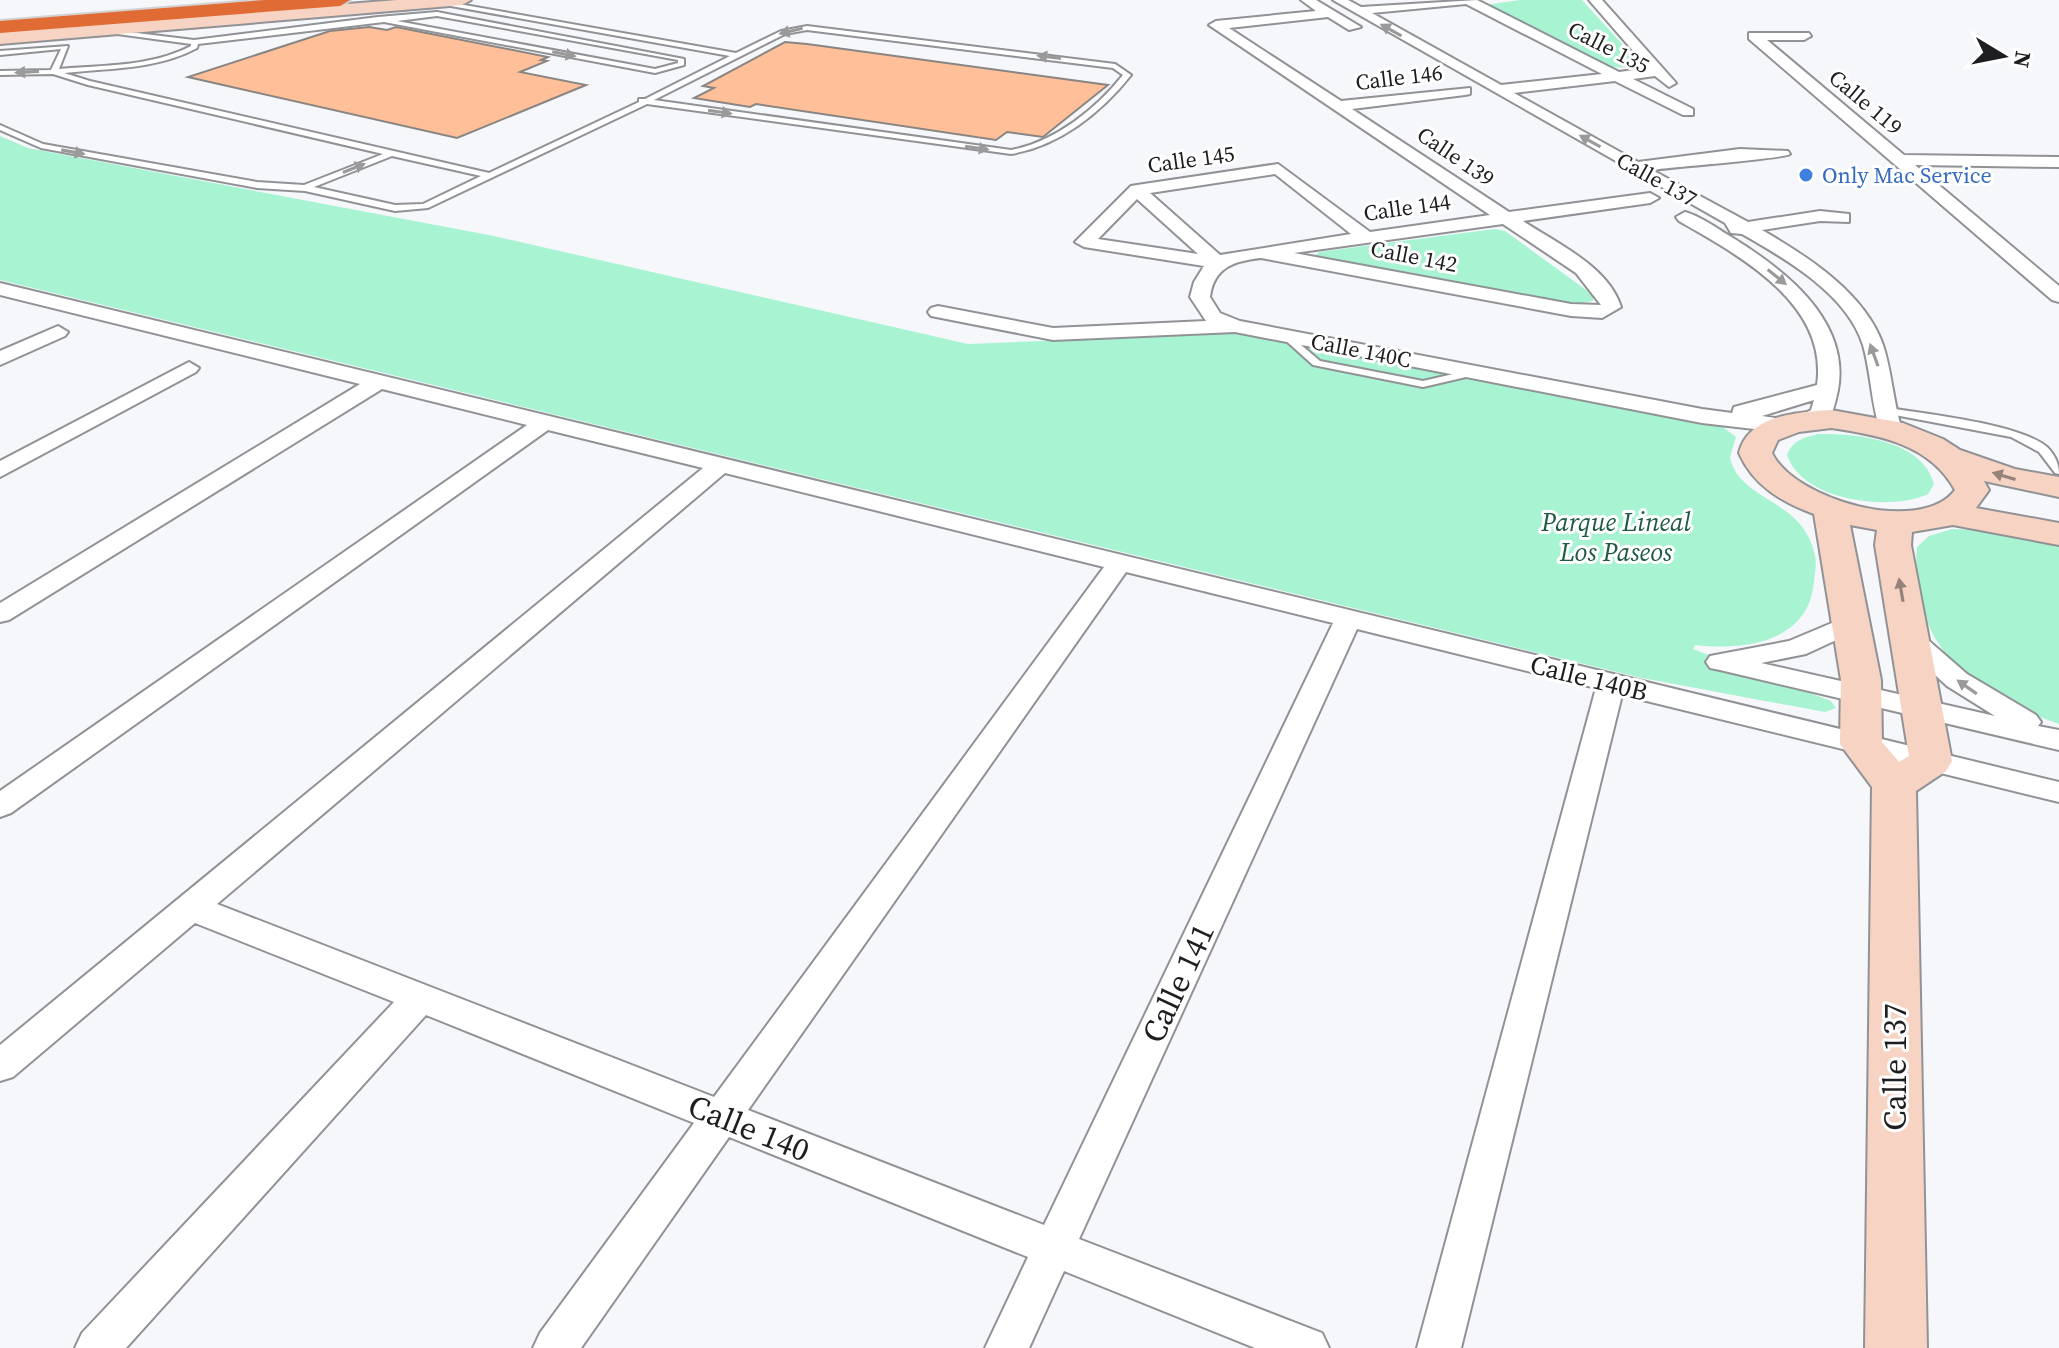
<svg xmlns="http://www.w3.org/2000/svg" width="2059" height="1348" font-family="'Source Serif 4',serif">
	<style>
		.green { fill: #a8f4d2 }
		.building { fill: #ffc099; stroke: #898583; stroke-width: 2 }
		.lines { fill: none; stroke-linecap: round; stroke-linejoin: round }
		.lane-casing { stroke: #919296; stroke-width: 4 }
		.street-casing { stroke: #919296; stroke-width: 4 }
		.secondary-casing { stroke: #919296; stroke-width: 4 }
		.highway-casing { stroke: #d2d2d2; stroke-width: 4 }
		.lane { fill: #fff; fill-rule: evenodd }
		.street { fill: #fff; fill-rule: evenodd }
		.secondary { fill: #f6d3c2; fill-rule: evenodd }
		.highway { fill: #e06b35; fill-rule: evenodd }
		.oneway { fill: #9a9a9b }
		.oneway2 { fill: #958279 }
		.shop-dot { fill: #3f7fe0; stroke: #fff; stroke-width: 3 }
		.labels { text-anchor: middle; stroke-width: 6; stroke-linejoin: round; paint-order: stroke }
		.far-street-label { font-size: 22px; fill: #1e1e20; stroke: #fff }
		.far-shop-label { font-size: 22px; fill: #366cbe; stroke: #fff; text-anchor: start }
		.park-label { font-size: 26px; font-style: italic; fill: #1e5943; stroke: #fff }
		.street-label { font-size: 26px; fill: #1e1e20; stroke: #fff }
		.near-street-label { font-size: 32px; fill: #1e1e20; stroke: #fff }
	</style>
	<rect width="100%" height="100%" fill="#f5f7fb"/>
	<path class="green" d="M1520 0H1582L1644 68 1612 67 1485 5Z
		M0 136 28 148 494 236 968 344 1234 333 1719 424 1736 437 1730 457C1739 502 1804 498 1815 556 1817 564 1815 573 1814 581 1809 642 1746 651 1695 645L1693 649 1831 701 1836 708 1825 712 1642 678 0 280Z
		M1494 229 1505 231 1593 295V301L1575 304 1314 257 1319 252Z
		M1818 434C1856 433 1923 440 1934 484L1928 494C1890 512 1802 501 1787 455 1793 440 1803 438 1818 434Z
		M1952 529 1982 530 2059 544V724C1973 694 1909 647 1917 547L1929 536Z"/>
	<path class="building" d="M369 27 387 30 396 27 548 57 541 60 547 61 520 72 586 85 457 138 188 77 330 31Z
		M785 42 807 44 1108 85 1043 137 1007 132 996 140 756 104 750 107 694 98 714 88 703 86Z"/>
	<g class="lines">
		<defs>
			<path id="lane" d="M436 0 736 53 781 31 807 26 1115 64 1131 75C1101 113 1059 146 1011 154L647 104 428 208 395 211 305 191 257 188 41 148 0 130V125L43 144 257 182 304 185 383 154 88 85 53 74 0 75V71L51 70 61 49 0 55V51L68 46 59 69C103 65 151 67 191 46V44L110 33 112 30 194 40 378 17 437 12 684 59V65L655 73 384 22 198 44 197 48C156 70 109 68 64 73L90 81 489 173 639 102V99H645L730 56 434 3ZM437 16 678 60V63L655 69 397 21ZM807 30 1113 68 1123 75C1096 109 1055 142 1011 150L654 100 785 34ZM392 156 481 176 423 204 395 205 314 187Z
				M1287 333 1320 361 1423 381 1475 369 1480 372 1479 374 1423 387 1313 365 1283 338V334Z
				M1883 407C1923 414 2018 423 2047 447 2055 455 2059 464 2059 474L2055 473 2039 452 2011 437 1879 412 1878 410Z"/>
			<path id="street" d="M1301 0H1316L1361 27 1349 30 1328 17 1229 28 1341 101 1470 88V94L1465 95 1352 109 1509 212 1650 193 1659 198 1650 203 1523 221C1556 243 1608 266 1621 307L1602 318 1571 316 1261 258C1234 261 1214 267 1210 297L1220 313 1240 321 1702 409 1732 413 1734 407 1817 385C1829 303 1738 255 1679 221L1676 217 1685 212C1700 216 1715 227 1728 235 1781 267 1851 319 1838 390 1836 399 1834 410 1829 419L1804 427 1796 425 1793 420 1811 410 1814 400 1762 416 1789 420 1792 425 1789 430 1781 432 1702 423 1235 332 1053 340 931 316 928 312 931 308 938 306 1053 328 1206 321 1190 297 1194 282 1204 266 1084 247 1075 242 1131 186 1137 185 1278 164 1370 232 1490 215 1209 25 1216 21 1316 11ZM1275 174 1351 234 1220 255 1150 193ZM1137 199 1198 254 1098 239ZM1503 224 1576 273 1601 305 1571 304 1294 253Z
				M1333 0H1348L1361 7 1477 0 1619 72 1648 68 1589 0H1602L1676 83 1669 87 1655 76 1633 79 1693 109V115H1683L1615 81 1514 93 1638 162 1740 149 1788 151 1790 154C1784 159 1671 167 1652 170L1748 222 1820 211 1849 214V222L1820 221 1762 230C1807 256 1865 293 1883 345 1892 372 1893 402 1902 430L1899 435H1883L1880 430C1871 402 1871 373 1863 345 1847 294 1786 259 1742 234L1731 233 1725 223ZM1466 4 1602 74 1501 85 1372 13Z
				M1749 33H1809L1811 36 1804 40H1767L1904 155 2059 157V167L1915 165 2059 286V302L2052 300 1749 39Z
				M0 283 2059 782V802L1622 695 1461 1348H1417L1596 688 1357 629 1079 1239 1322 1333 1329 1348H1255L1064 1271 1029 1348H985L1028 1257 729 1137 581 1348H533L540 1333 694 1123 426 1015 126 1348H75L82 1333 394 1002 195 923 13 1077 0 1081V1045L703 468 548 430 11 813 0 817V791L527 425 382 389 9 620 0 622V603L360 384 0 295ZM725 473 1104 567 714 1097 217 904ZM1126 572 1333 623 1044 1225 748 1110Z
				M58 326 68 332 65 336 0 365V351Z
				M189 362 199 368 196 372 0 477V461Z
				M1851 615 1860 617 1864 623 1860 629 1806 654 1761 663 1995 716 1947 686 1897 640 1901 634H1921L1967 674 2036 715 2041 722 2038 726 2059 730V750L1720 670 1710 668 1706 662 1710 656 1789 641Z"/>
			<path id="secondary" d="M397 0H471L462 5 0 44V32Z
				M1831 410 1903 423 1943 439 1960 450 2015 469 2059 477V497L1984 481 1989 490 1976 508 2059 523V545L1953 525 1912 532 1911 545 1952 761 1946 771 1916 791 1927 1348H1865L1872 787 1840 744 1841 680 1814 514C1781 502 1753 485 1739 453 1748 415 1798 412 1831 410ZM1831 428C1879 435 1930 444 1955 490 1921 536 1794 500 1772 453L1778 440 1799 432ZM1850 525 1877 530 1875 545 1909 756 1899 762 1882 742 1881 680Z"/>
			<path id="highway" d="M265 0H350L340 6 0 33V21Z"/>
		</defs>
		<use href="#lane" class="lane-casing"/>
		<use href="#street" class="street-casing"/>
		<use href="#secondary" class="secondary-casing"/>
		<use href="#highway" class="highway-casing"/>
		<use href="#lane" class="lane"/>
		<use href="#street" class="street"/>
		<use href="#secondary" class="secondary"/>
		<use href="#highway" class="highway"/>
	</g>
	<defs><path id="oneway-solid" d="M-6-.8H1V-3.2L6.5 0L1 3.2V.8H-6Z" transform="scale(2)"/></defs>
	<g class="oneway">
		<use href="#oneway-solid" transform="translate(1391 30) rotate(-151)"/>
		<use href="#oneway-solid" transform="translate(791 31) rotate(167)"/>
		<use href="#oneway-solid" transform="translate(564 54) rotate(11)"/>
		<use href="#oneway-solid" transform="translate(1049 57) rotate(-173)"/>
		<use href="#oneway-solid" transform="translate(27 72) rotate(177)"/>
		<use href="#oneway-solid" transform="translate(720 112) rotate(8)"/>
		<use href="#oneway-solid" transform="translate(1590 141) rotate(-151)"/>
		<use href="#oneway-solid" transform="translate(977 148) rotate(8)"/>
		<use href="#oneway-solid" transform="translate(73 152) rotate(10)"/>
		<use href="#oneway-solid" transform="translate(354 168) rotate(-22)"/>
		<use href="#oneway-solid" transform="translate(1777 277) rotate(39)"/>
		<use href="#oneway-solid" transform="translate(1874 355) rotate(-110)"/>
		<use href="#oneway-solid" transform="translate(1967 687) rotate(-145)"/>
	</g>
	<g class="oneway2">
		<use href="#oneway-solid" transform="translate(2004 476) rotate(-163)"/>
		<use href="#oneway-solid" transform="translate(1901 590) rotate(-100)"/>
	</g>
	<circle class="shop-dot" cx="1806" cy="175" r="8"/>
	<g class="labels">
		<g class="far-street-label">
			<text transform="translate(1609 47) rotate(27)" y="8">Calle 135</text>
			<text transform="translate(1399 77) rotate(-7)" y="8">Calle 146</text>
			<text transform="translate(1866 102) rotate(40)" y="8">Calle 119</text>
			<text transform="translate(1456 156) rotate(34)" y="8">Calle 139</text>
			<text transform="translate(1191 159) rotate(-8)" y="8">Calle 145</text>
			<text transform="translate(1657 179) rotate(29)" y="8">Calle 137</text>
			<text transform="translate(1407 207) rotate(-8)" y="8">Calle 144</text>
			<text transform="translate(1414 256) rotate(11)" y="8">Calle 142</text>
			<text transform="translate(1361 350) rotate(11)" y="8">Calle 140C</text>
		</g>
		<g class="far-shop-label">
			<text x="1822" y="183">Only Mac Service</text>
		</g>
		<g class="park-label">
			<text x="1616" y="531">Parque Lineal<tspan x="1616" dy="30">Los Paseos</tspan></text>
		</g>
		<g class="street-label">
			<text transform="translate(1589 678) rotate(14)" y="9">Calle 140B</text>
		</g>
		<g class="near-street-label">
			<text transform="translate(1178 983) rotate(-65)" y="11">Calle 141</text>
			<text transform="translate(1895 1067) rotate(-90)" y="11">Calle 137</text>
			<text transform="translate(749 1128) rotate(22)" y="11">Calle 140</text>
		</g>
	</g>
	<g transform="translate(2003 56) rotate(100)" stroke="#ffffff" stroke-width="6" paint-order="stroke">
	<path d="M0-6L14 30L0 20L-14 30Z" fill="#1e1e20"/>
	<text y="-12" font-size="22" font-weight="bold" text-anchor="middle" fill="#1e1e20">N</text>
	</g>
</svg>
